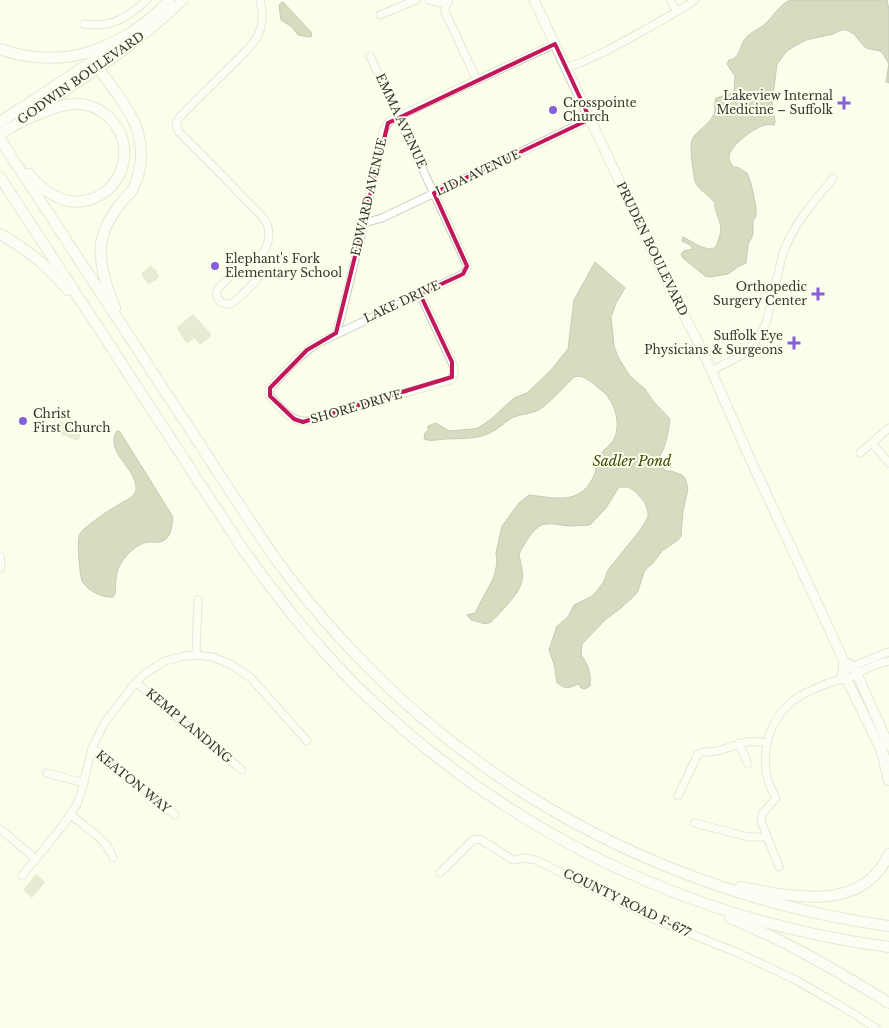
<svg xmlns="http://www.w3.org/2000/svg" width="889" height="1028" font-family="'Libre Baskerville',serif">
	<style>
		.green { fill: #cfd5b1 }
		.water { fill: #adb38d; stroke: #898e71 }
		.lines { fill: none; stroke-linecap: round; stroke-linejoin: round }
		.minor-casing { stroke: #cbcebb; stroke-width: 9 }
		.major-casing { stroke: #cbcebb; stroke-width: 11 }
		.highway-casing { stroke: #cbcebb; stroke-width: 12 }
		.minor { stroke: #fff; stroke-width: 7 }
		.major { stroke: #fff; stroke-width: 9 }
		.highway { stroke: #fff; stroke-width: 10 }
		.marked { fill: none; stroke: #c2185b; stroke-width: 4; stroke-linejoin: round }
		.poi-dot { fill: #875fd9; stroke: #fafeeb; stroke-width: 2 }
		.labels { text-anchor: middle; stroke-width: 4; stroke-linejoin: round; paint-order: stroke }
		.street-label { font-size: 12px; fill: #35362f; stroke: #fafeeb }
		.poi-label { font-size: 12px; fill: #35362f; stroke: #fafeeb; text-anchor: end }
		.water-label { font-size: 14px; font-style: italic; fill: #434908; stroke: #fafeeb }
	</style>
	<rect width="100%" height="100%" fill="#fafeeb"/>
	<path class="green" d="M150 266 156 270 159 276 155 281 148 284 141 274Z
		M193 314 211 334 210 337 200 345 194 338 188 343H186L177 328 178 326Z
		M67 418 85 425 78 441 55 432 59 421 65 423Z
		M36 874 45 882 32 898 23 890Z"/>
	<path class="water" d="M790 0H887L889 10V83L886 82 889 64 883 54 880 51 866 48 863 45 854 34 846 30H841L833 34 806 40 793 47 786 52 777 64 772 103 775 122 774 125C772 125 769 124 766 125 756 126 729 146 729 157 729 161 731 164 734 167L739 168 747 173 751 183 756 207V216L753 221V235L748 244 746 263 739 266 728 274 710 277 705 276 683 258 681 254 684 251 693 249 690 245 682 241 683 237C691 241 702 249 711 249 716 248 717 245 718 241 724 226 719 222 715 208 714 204 716 204 713 201 707 193 698 190 695 181 693 173 691 154 691 146 691 132 707 128 713 116 717 110 713 104 716 98L730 94 734 91 735 76 727 64 729 60C740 59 739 47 745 39 750 32 758 30 764 25 774 16 778 6 790 0Z
		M282 2H283C293 12 302 23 312 33L311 37H308L298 35 292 27 281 20 279 5Z
		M595 262 625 288 616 303 611 317 614 346 619 359 630 376 645 389 653 401 670 419C668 434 666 447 658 459L659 464 666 471H671L682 475 685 478 688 488 683 512 681 536 678 540 662 551 653 563 647 568 644 572 638 591 635 595 621 608 605 620 582 644 581 655C589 665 591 674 590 686L585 689 581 688 578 684C567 689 566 689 557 683L554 664 549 650 557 626 568 617 574 605 592 596 595 593 603 583 608 570 641 529 648 517V512L645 503 636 492 628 487H619L606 508 590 525C584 525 577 526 571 526 561 526 548 521 540 526 532 530 523 546 519 554 520 562 524 572 522 581 520 593 500 613 491 622 483 626 479 621 471 620L467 615 475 613 494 577 497 563 496 553 502 526 519 503 529 495C557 498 582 506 595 473 596 469 596 463 598 458 602 449 613 446 616 434 619 422 616 408 608 397 606 393 601 390 597 387 591 381 582 374 574 377 564 387 554 398 543 407 535 414 524 413 514 417 507 420 502 426 495 430 480 440 464 438 447 439 438 439 432 442 424 439L425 433 428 430V426L436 423 449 431 473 429 478 428 490 420 514 398 527 393 551 370 568 349 574 300Z
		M117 431H119L122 435 173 517C172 526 171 541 159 542 154 543 149 541 144 543 134 546 123 558 119 567 115 575 116 586 115 594L113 597C102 598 88 591 82 581 80 576 77 543 79 537 79 535 81 532 83 530 93 521 106 512 118 505 123 501 130 500 134 494 136 492 136 490 136 487 135 467 104 451 117 431Z"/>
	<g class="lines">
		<defs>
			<path id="minor" d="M429 0 446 4
				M449 0 445 7V12L477 80
				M670 0 677 11
				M380 15 416 0
				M84 24C112 28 127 18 147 0
				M370 56 467 265V269L463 274 316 344 295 361 270 388 269 393 270 396C280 407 291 423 308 421L450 380 454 374V367L420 294
				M566 68C593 59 616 46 641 32 659 22 677 12 695 0
				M364 223 382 218 590 119
				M258 258C268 250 272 234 266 222 261 214 252 206 245 199 223 176 201 154 179 132L176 125 179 118C195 101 212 85 228 69 238 59 250 49 257 37 263 26 263 12 260 0
				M258 258C259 264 260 271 258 277 255 283 235 303 229 304 220 305 214 297 218 289 220 286 224 283 226 280 236 270 244 262 258 258Z
				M336 333 341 317 364 223 384 130 388 123 395 118 555 44
				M711 371 742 355 749 349 759 337 766 323 783 253C794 223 814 202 833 178
				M872 443 889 463
				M860 453 889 428
				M0 556 1 565 0 569
				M196 655 198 600
				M841 675C847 667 878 656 889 652
				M136 682 152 697 242 770
				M739 743 748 764
				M92 748 175 815
				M47 773 84 783
				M678 796 698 754C704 750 710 753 717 751 736 746 746 738 767 743
				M71 815C85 827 107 839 113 858
				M694 823 749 837H767
				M0 829 36 859
				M779 867 761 821 762 814 776 798C755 764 766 717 800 696 809 691 829 682 839 680 840 680 845 679 847 679 851 678 856 674 860 672 870 667 879 663 889 661
				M440 873 473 840 480 839 513 860 525 858 536 860 652 918 738 953 794 979 841 1006 876 1028
				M22 876 64 824 77 804 81 793 92 748 105 722 136 682 146 673 165 661 185 656 196 655 213 657 232 665 251 678 307 741"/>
			<path id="major" d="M534 0 664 276 703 352 752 463 844 661 843 672 885 758
				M125 37 150 18 170 0
				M93 61 115 45
				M29 115C83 79 137 45 183 0
				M844 661 854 667 889 746"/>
			<path id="highway" d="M0 49C27 59 61 61 89 52 104 48 117 40 131 33
				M0 122 93 61C107 81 131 109 138 132 143 150 142 171 133 188 130 194 125 198 121 203 111 215 103 229 101 244 99 266 107 288 115 308
				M0 134C17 123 57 103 77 104 86 104 95 107 102 112 139 136 128 193 84 201 61 205 43 191 29 174
				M0 139 246 515C259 534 272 555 286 573 311 606 338 637 367 666 473 775 608 854 754 897 798 910 843 920 889 926
				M0 177 244 551C282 604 323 655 371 700 514 835 693 921 889 947
				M0 234C27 249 49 267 68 290
				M882 752 889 780
				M740 887C791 896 862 914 889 854
				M730 918C787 941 837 971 889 1003"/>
		</defs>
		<use href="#minor" class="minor-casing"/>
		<use href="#major" class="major-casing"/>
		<use href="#highway" class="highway-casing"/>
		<use href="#minor" class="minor"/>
		<use href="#major" class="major"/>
		<use href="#highway" class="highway"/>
	</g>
	<path d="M0 0H889V1028H0ZM555 44 590 119 434 193 467 266 463 274 420 294 452 362V377L303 422 294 419 270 396V388L307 350 336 333 388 123Z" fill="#fafeeb" fill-opacity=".55" fill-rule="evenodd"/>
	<path class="marked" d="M555 44 590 119 434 193 467 266 463 274 420 294 452 362V377L303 422 294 419 270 396V388L307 350 336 333 388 123Z"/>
	<g class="poi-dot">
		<path d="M841.5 95.5h5v5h5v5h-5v5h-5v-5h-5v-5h5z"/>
		<circle cx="553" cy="110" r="5"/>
		<circle cx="215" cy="266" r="5"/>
		<path d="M815.5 286.5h5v5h5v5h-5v5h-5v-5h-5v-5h5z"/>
		<path d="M791.5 335.5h5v5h5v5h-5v5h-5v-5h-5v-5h5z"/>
		<circle cx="23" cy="421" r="5"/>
	</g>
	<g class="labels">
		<g class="street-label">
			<text transform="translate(81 78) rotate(-35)" y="4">GODWIN BOULEVARD</text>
			<text transform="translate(401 121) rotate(65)" y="4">EMMA AVENUE</text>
			<text transform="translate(478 173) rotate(-25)" y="4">LIDA AVENUE</text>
			<text transform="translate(369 197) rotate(-77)" y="4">EDWARD AVENUE</text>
			<text transform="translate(652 249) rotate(64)" y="4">PRUDEN BOULEVARD</text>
			<text transform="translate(402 302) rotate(-25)" y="4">LAKE DRIVE</text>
			<text transform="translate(356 407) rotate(-16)" y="4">SHORE DRIVE</text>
			<text transform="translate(189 726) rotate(40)" y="4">KEMP LANDING</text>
			<text transform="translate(133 782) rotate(39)" y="4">KEATON WAY</text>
			<text transform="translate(627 903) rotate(26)" y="4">COUNTY ROAD F-677</text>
		</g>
		<g class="poi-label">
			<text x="833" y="100">Lakeview Internal<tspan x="833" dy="14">Medicine – Suffolk</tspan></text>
			<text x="563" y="107" text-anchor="start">Crosspointe<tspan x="563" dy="14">Church</tspan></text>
			<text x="225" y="263" text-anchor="start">Elephant's Fork<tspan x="225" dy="14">Elementary School</tspan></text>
			<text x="807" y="291">Orthopedic<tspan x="807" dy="14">Surgery Center</tspan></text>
			<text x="783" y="340">Suffolk Eye<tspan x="783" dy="14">Physicians &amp; Surgeons</tspan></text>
			<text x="33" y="418" text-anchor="start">Christ<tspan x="33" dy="14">First Church</tspan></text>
		</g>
		<g class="water-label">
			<text x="632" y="466">Sadler Pond</text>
		</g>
	</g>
</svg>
